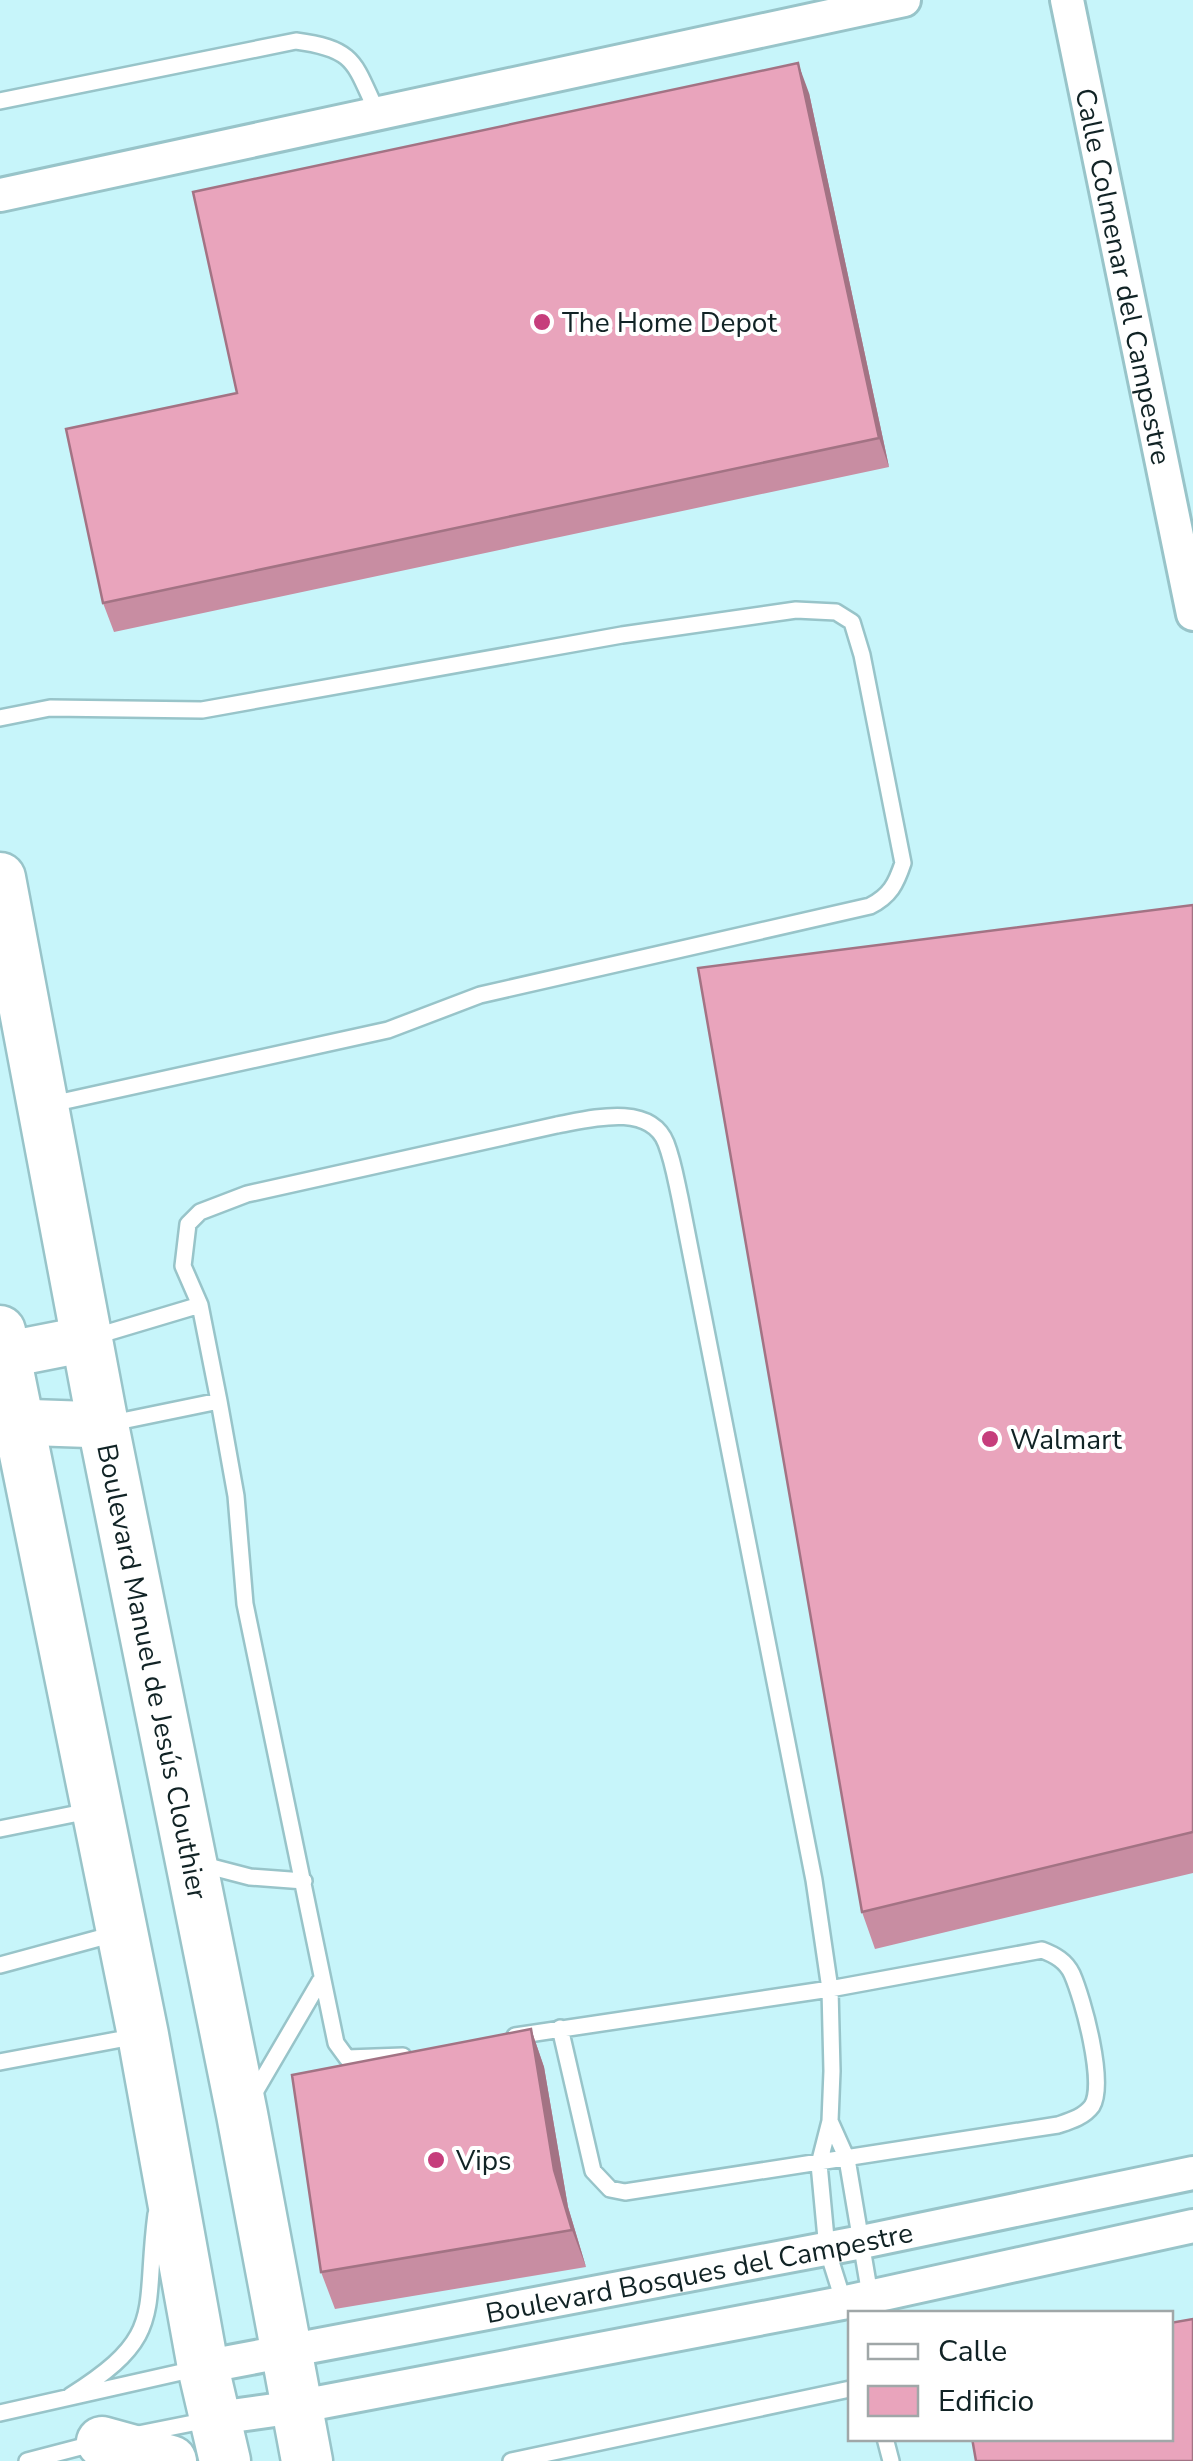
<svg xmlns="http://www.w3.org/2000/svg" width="1193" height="2461" font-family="'Nunito Sans',sans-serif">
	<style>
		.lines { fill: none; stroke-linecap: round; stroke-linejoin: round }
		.service-casing { stroke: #98c4c9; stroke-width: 20 }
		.minor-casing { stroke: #98c4c9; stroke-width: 38 }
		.secondary-casing { stroke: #98c4c9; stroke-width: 50 }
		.primary-casing { stroke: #98c4c9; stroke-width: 55 }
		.service { stroke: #fff; stroke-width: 15 }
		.minor { stroke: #fff; stroke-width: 32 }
		.secondary { stroke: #fff; stroke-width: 45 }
		.primary { stroke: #fff; stroke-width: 50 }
		.wall { fill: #c88da2 }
		.shaded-wall { fill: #a37384 }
		.building { fill: #e9a4bc; stroke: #a37384; stroke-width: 2.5 }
		.poi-dot { fill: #c63e7c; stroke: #fff; stroke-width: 4 }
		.labels { text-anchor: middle; stroke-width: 8; stroke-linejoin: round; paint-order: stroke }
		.street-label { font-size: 28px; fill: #112325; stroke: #fff }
		.poi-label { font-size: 28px; fill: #112325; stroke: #fff; text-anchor: start }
	</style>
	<rect width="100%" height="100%" fill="#c7f5fa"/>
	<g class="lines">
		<defs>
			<path id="service" d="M0 101 296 41C357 49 354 64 378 114
				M0 718 50 708 202 710 622 635 796 610 836 612 852 622 862 655 903 863C896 884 890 896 870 906L480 995 388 1030 47 1105
				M93 1337 200 1305
				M112 1423 219 1401
				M0 1829 89 1811
				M200 1864 250 1877 304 1881
				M0 1965 118 1933
				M515 2036 830 1989 1042 1950C1055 1955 1066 1961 1072 1974 1083 1999 1106 2083 1092 2106 1084 2117 1070 2121 1058 2125L625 2192 610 2189 593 2171 560 2028
				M403 2056 347 2058 336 2043 245 1604 236 1496 219 1401 200 1305 183 1266 188 1224 200 1212 247 1194 557 1125C590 1119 650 1102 666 1143 673 1161 676 1180 680 1198L814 1880 830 1989 832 2071 830 2121 819 2164 827 2249 845 2306
				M0 2062 138 2036
				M251 2099 320 1981
				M830 2121 847 2159 871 2301
				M70 2396C167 2335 143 2314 156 2214
				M0 2413 195 2369
				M138 2434 208 2420
				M885 2438 891 2461
				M27 2461 96 2443
				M511 2461 850 2389"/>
			<g id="minor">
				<path id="s1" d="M1067 0 1193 614"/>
				<path d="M0 195 904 0"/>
				<path id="s2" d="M203 2367 862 2242 1193 2173"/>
				<path d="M217 2418 296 2407 842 2303 1193 2226"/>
			</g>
			<path id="secondary" d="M0 1356 86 1339
				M0 1426 17 1422 103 1425"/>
			<g id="primary">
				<path id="s3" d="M0 878 103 1425 242 2114 307 2461"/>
				<path d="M0 1331 143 2035 203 2367 225 2461"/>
				<path d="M102 2442 171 2461"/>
			</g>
		</defs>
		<use href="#service" class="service-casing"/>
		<use href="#minor" class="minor-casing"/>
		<use href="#secondary" class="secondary-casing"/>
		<use href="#primary" class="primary-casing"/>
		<use href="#service" class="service"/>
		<use href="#minor" class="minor"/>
		<use href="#secondary" class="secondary"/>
		<use href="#primary" class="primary"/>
	</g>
	<path class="wall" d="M809 93 889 467 114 632 103 603 237 393Z
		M1193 905V1873L875 1949 862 1912Z
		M531 2029 544 2067 568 2207 586 2267 335 2309 321 2272Z"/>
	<path class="shaded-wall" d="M798 63 809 93 889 467 879 438Z
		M531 2029 544 2067 568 2207 586 2267 572 2230 554 2170Z"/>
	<path class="building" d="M798 63 879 438 103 603 66 429 237 393 193 192Z
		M1193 905V1832L862 1912 698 968Z
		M531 2029 554 2170 572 2230 321 2272 292 2075Z
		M1193 2319V2461H976L972 2438H1170V2323Z"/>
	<g class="poi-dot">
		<circle cx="542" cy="322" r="10"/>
		<circle cx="990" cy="1439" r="10"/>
		<circle cx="436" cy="2160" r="10"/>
	</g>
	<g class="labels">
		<g class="street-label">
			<text dy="10" stroke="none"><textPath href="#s1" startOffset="282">Calle Colmenar del Campestre</textPath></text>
			<text dy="10" stroke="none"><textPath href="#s3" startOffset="808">Boulevard Manuel de Jesús Clouthier</textPath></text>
			<text dy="10" stroke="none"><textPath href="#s2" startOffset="505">Boulevard Bosques del Campestre</textPath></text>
		</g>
		<g class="poi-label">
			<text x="562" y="332">The Home Depot</text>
			<text x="1010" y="1449">Walmart</text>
			<text x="456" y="2170">Vips</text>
		</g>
	</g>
	<rect x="848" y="2311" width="325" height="130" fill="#ffffff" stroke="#a0a7a8" stroke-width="2.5"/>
	<rect x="868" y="2344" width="50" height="15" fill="#ffffff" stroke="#a0a7a8" stroke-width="2.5"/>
	<text x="938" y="2361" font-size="30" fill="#112325">Calle</text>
	<rect x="868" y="2386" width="50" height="30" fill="#e9a4bc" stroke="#a0a7a8" stroke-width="2.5"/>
	<text x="938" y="2411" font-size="30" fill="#112325">Edificio</text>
</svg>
